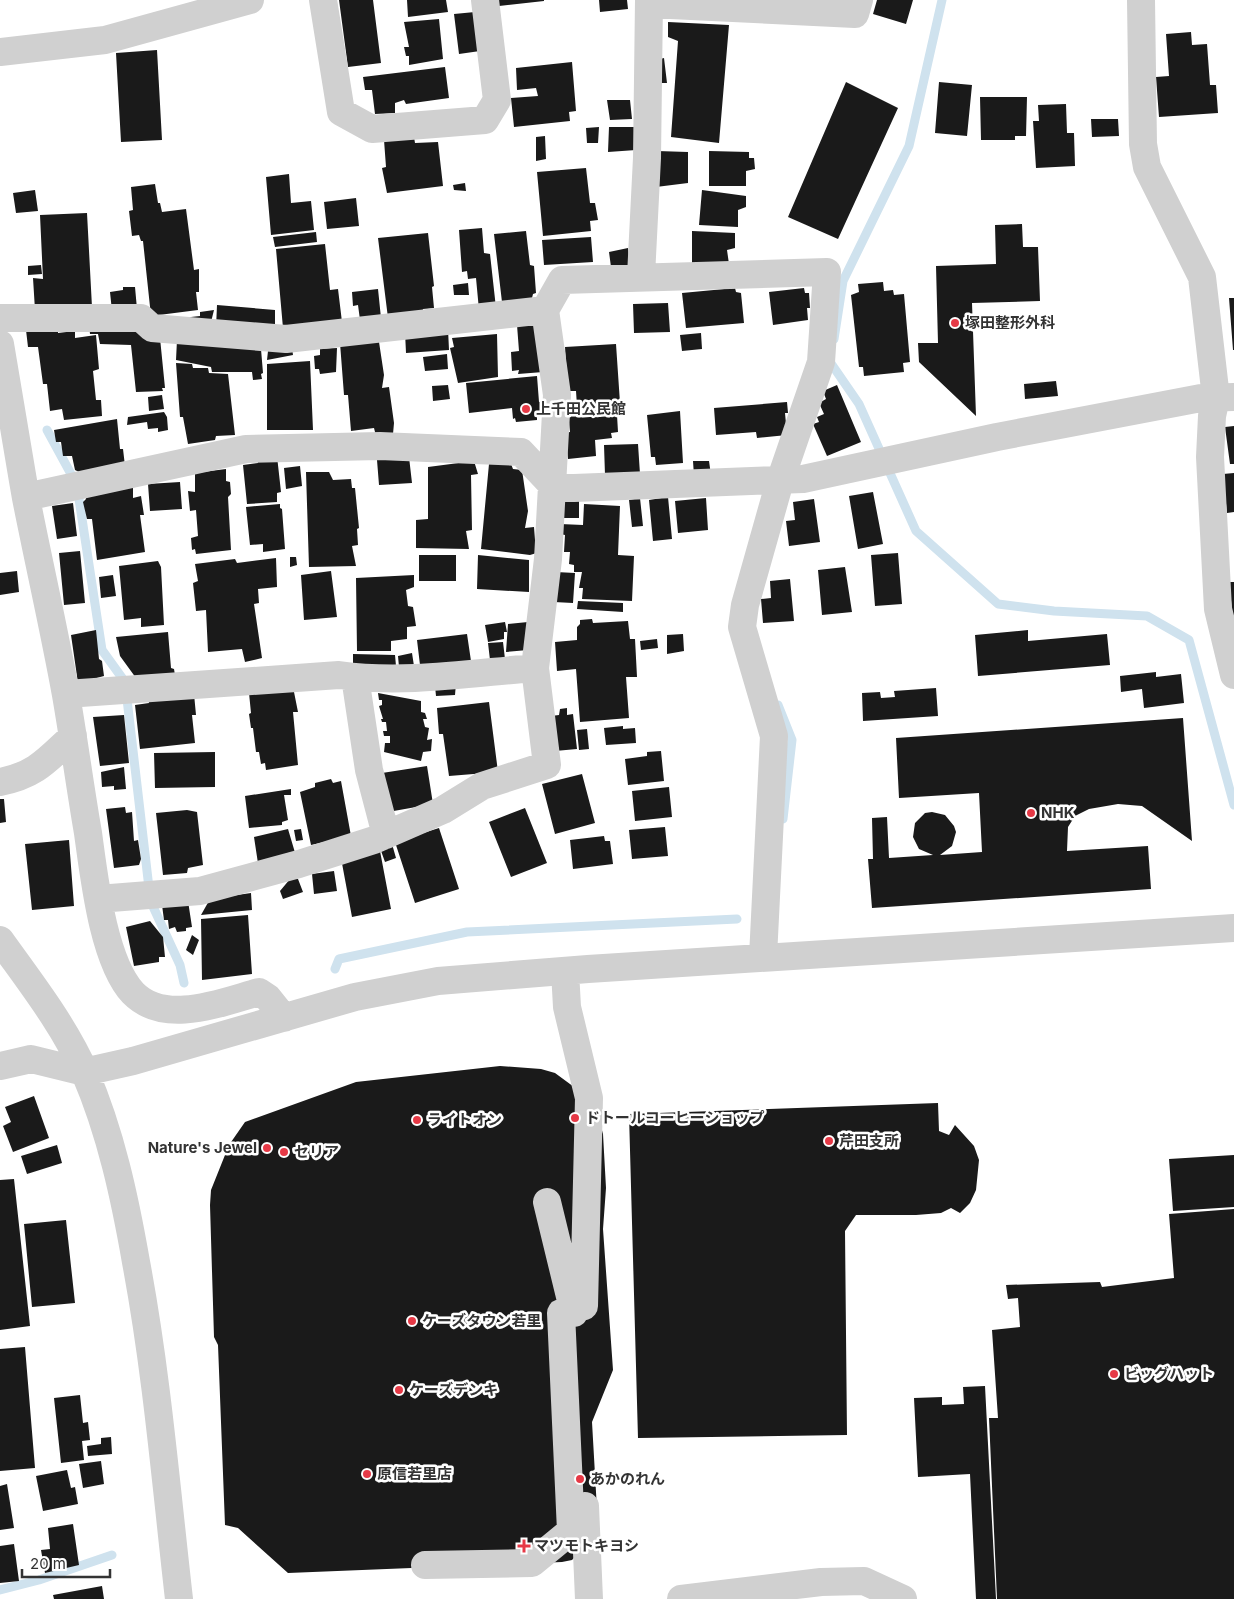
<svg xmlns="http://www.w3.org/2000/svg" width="1234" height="1599" font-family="Inter,'Noto Sans JP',sans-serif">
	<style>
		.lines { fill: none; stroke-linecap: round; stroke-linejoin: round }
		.stream { stroke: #cfe2ee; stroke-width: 9 }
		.building { fill: #1a1a1a }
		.minor { stroke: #d0d0d0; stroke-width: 28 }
		.poi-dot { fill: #e63946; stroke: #fff; stroke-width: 2 }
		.labels { text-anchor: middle; stroke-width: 5; stroke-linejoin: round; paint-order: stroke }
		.poi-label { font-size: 15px; font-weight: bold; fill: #333; stroke: #fff; text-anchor: start }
	</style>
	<rect width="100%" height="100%" fill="#fff"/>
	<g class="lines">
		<path class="stream" d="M834 339 843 281 909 146 942 0
			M828 359 859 404 916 531 998 604 1054 611 1147 616 1189 640 1234 805
			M47 430 71 474
			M79 499 102 650 125 682
			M127 699 149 888
			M778 705 792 740 783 819
			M150 900 180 965 184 983
			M335 969 339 959 467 932 737 919
			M0 1590 39 1580 112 1555"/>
	</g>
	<path class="building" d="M339 0H373L381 63 348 67Z
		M407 0H446L448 12 408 17Z
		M498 0H544V1L499 6Z
		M599 0H627L628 9 600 12Z
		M877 0H913L906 24 873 14Z
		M475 12 480 51 459 54 454 14Z
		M439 19 443 59 409 65V56H406L404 47H409L404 22Z
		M668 22 729 25 719 143 671 137 678 41 668 37Z
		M1191 32 1192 45 1207 44 1210 85H1216L1218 113 1159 117 1156 77 1169 76 1166 34Z
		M157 50 162 140 121 142 116 53Z
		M664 58 667 83H659L656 60Z
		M572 62 576 111 569 112 570 121 514 127 511 98 538 96 536 88 517 90 516 68Z
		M445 67 449 98 406 104 404 100 395 103V113L375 114 372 90H365L363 77Z
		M846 82 898 108 838 239 788 217Z
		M939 82 972 85 967 136 935 133Z
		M980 97H1027L1026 136H1015V140H981Z
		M607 100H630L632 119 610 120Z
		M1066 104 1067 133H1074L1075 166 1036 168 1033 121H1039L1038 105Z
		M1091 119H1118L1119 136 1092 137Z
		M599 127 598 143H587L586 128Z
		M609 127H637L636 150 608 152Z
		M545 136 546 159 536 161V137Z
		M414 137 415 143 438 142 443 186 387 193 382 168 386 167 384 140Z
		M657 151 688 152V183L656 187Z
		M709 151 749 152V158H754L755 169 746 171V186H709Z
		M586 168 590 203H595L598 220 590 221 591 231 543 236 537 172Z
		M289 174 291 203 311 201 314 230 271 235 266 177Z
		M465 183 466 191 454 190 453 185Z
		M155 184 158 203H160L162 212 186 209 194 270 199 269V292H196L198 310 151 316 143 241H141L139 235 132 236 129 211 133 210 131 187Z
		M35 190 38 211 16 213 13 193Z
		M702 190 746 196V207L738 210V227L699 225Z
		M356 198 359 226 327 229 324 202Z
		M87 213 92 307 35 310 33 278 43 279 40 215Z
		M1022 224 1023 247H1038L1040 301 972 303 976 416 919 362 918 343H938L936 266 996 264 995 225Z
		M482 228 484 253 490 254 496 308 479 310 476 278 468 279 467 271 462 272 459 230Z
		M526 231 530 265 534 266 536 293 533 294 532 298 502 302 494 234Z
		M692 231 735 233V248L727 250 729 264 692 263Z
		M316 232 317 242 275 247 273 237Z
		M428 233 434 286 432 287 434 308 423 309 422 316 388 318 378 238Z
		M591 237 593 262 544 265 542 240Z
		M325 244 330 290 338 289 342 322 283 328 276 249Z
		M628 248 630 267H611L609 252Z
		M41 265 42 274 28 275V266Z
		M883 282 884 291 893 290 894 295 904 294 910 362 903 363 904 372 864 376 863 367H859L851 295 859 292 858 284Z
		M468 283 469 295H454L453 285Z
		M123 287H135L137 309 112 311 110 292 123 290Z
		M735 288 736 292 741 293 744 323 686 328 682 293Z
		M804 288 805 293H809L810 308H807L808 320 773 325 769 292Z
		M378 289 381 318 360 320 358 305 353 306 352 292Z
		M1229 298H1234V350H1233Z
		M668 303 670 332 634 333 633 304Z
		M217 305 275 310V329L216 328Z
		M214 310 210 326 173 319 200 316V312Z
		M540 323 543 372 518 374 519 370 512 371 511 352 519 351 517 325Z
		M58 325V333L75 331V338L96 335 99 369 93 371 96 400H101L102 416 64 420 62 409 50 411 47 384H43L38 347H28L26 330Z
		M89 325 143 327 160 338 165 388H162L163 391 136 392 131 345 100 344 98 334H90Z
		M448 329 449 350 406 353 405 332Z
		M701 333 702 349 682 351 680 335Z
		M497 334 498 377 458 383 450 348 454 347 452 338Z
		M177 340 261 349 263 373 261 374 262 379 253 380 252 372H212L211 367 176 360Z
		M379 342 384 375 382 388 389 387 394 423 393 434 376 436 374 428 351 431 348 395H344L340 343Z
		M616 344 620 403 577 406 576 391H568L565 347Z
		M292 348 293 355 267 360 268 351Z
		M337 348 336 372 320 374 319 369H315L314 356 320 355V349Z
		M447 354 448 369 425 371 423 357Z
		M310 361 313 430H267V364Z
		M176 363 192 364 193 368H208L209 373 228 374 235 435 216 436 215 440 188 444 183 417H180Z
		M537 376 539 402 544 401 545 415 537 416V420L516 422 515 418 513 419 512 408 469 413 466 383Z
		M1056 381 1058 396 1025 399 1024 384Z
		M448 385 450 399 433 401 432 386Z
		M837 385 861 442 827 456 813 424 819 422 817 417 824 414 819 403 826 399 823 391Z
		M162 395 164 409 149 411 148 397Z
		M787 402 788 413H785L787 435 757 438 756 432 716 435 714 408Z
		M613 407 614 415H617L618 432 611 433 612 438 595 440 596 456 568 459 565 433 570 432 568 412Z
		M680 411 683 463 656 465 655 457H651L647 415Z
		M164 412 167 417 168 430 158 432V428L148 429 147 422 127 425 128 417Z
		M117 419 120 449H123L125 466 79 472 75 470 72 456H63L61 442H56L54 430Z
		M1234 426V464H1230L1225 427Z
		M638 444 640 474 605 475 604 445Z
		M277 456 281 492 277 493V502L247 504 243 465 258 463 257 459Z
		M409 457 412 483 379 485 377 460Z
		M474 461 478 474 471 475 472 530 466 531 469 549 416 548V520L428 519V467Z
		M693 461H709L711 475 694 476Z
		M489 464H511L513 469 522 470 528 511 525 528 534 527 535 540 540 552 530 555 481 549Z
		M300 466 302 486 286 489 284 468Z
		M226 469V481L230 482 231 494 228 497 231 550 196 554 195 549 192 550 191 538 198 536 196 510 190 511 188 491 195 492V473Z
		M306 472H329L333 480 351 479 352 488H355L359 528 357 529 358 545 352 546 356 566 309 567Z
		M1234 473V512L1227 513 1223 474Z
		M180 482 182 509 150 511 148 484Z
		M133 484V498L141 496 144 515H140L145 552 97 560 92 519H87L83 502 86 499 85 494Z
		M873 492 883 544 858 549 849 496Z
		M668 497 672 539 653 541 649 500Z
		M640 498 643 526 632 527 629 500Z
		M706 498 708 530 678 533 675 501Z
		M814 499 820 542 789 546 786 521 795 520 793 502Z
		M560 501H579V518H560Z
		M73 503 77 536 57 539 52 506Z
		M280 504V508L282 509 285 549 263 552V544L250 545 246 507Z
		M584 504 620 506 618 555 634 556 632 601 582 599 583 588H579L582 572H574V565L569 564 570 552H564L565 535 560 534V524L583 525Z
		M80 551 85 603 64 605 59 553Z
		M898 553 902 604 875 606 871 555Z
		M419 555H456V581H419Z
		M478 555 529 560V592L477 589Z
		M290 557H296L297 565 290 567Z
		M276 558 277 587 258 589 259 603 254 604 262 658 245 662 242 649 208 652 206 610 196 611 193 583 198 581 195 564 235 559 237 563Z
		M158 561 161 567 164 625 141 627V618L124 620 119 566Z
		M845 567 852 612 822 615 818 570Z
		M17 571 19 592 0 595V573Z
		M331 571 337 617 304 620 301 575Z
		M556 572 575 573 573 603 554 602Z
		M113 575 116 596 101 598 99 577Z
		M414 575V587L406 590 408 606 413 607 416 626 407 627V639L391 641V651H357L356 578Z
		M790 579 794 621 763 623 761 599 771 598 770 581Z
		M1229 582H1234V619H1233Z
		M578 601 623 603V612L577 609Z
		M592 619 593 623 628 621 630 639H635L637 677H626L629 718 580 722 576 669 557 671 555 642 577 640V627L580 624V620Z
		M505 622 507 632H504V639L488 642 485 625Z
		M528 622V650L506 652 508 624Z
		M96 630 99 659 102 661 104 676 78 683 71 635Z
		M1028 630V641L1107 634 1110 665 978 676 975 635Z
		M168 632 171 668 174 669 175 675 136 678 120 656 116 637Z
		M467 634 471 661 420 665 417 640Z
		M683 634 684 651 667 654V635Z
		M657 639 658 648 641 650 640 641Z
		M503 642 505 659 490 660 488 643Z
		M412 653 414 666 399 667 398 656Z
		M353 654 395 655 396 666 353 665Z
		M1156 672V677L1181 674 1184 703 1144 708 1142 689 1121 692 1120 676Z
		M456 683 455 695 436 696 435 686Z
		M293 687 298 712H293L298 765 266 770 265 763 261 764 259 752H256L253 728H251L249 714 251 713 249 693Z
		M936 688 938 716 863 721 862 693 880 692 881 698 895 697 894 691Z
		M378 693 421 701V712L425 713 427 719H423L425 727 429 728 427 740 432 739 431 751 423 752 421 761 384 752 385 743H390V736H384L383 731H387L386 722H382L381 719H383L379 706 382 705V700H379Z
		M194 694 196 715H192L195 743 140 749 135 705 149 703 148 699Z
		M489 702 498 772 449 776 443 734H439L437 708Z
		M567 708V715L573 714 577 749 555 751 551 716 559 715 560 709Z
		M124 715 129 763 100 766 93 717Z
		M1183 718 1192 841 1142 806 1118 804 1089 809 1075 816 1068 827 1067 851 1148 846 1151 889 872 908 868 859H873L872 818 887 817 889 858 933 855 919 849 913 837 915 823 925 813 932 812 945 815 954 826 956 832 952 846 940 855 982 852 979 793 899 798 896 738Z
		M623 726V729L635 728 636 743 606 745 604 728Z
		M587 729 589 749 579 750 577 730Z
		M661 751 664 781 628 785 625 759 647 756V752Z
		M215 752V787L155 788 154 753Z
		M427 766 433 804 388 812 382 773Z
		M124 767 126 789 114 790V786L102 787 101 772Z
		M582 774 595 823 555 834 542 784Z
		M331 779 333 783 341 781 351 836 311 845 300 792 315 787V783Z
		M669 787 672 817 635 821 632 791Z
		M291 789V795H284L288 820 282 822V825L249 828 245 796Z
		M0 799H4L6 822 0 823Z
		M125 807 126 813 132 812 134 841 138 840 141 859 139 865 114 868 106 809Z
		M525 808 547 863 511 877 489 822Z
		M187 810 197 812 203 865 188 868 187 873 163 875 156 813Z
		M665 827 668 856 632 859 629 830Z
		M439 828 459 889 415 903 395 842Z
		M288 829 296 856 259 870 254 837Z
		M301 829 303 840 296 841 294 830Z
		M604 836 605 841H610L613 864 573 869 570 840Z
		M69 840 74 906 32 910 25 844Z
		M392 844 396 858 385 862 380 848Z
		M380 851 391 909 352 917 341 858Z
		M334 871 337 891 314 894 312 874Z
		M290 879H298L303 892 283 899 280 891Z
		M251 893 252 910 201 915 210 899Z
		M188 901 192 927 186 928V931L177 932 175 927 169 929 168 920H164L162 905Z
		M248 915 252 974 202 980 201 919Z
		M150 921 163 937 165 957H159V962L134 966 126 927Z
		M192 935 199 940 193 955 186 950Z
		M500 1066 541 1069 555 1073 589 1098 597 1112 603 1134 606 1188 603 1229 613 1370 592 1422 598 1527 587 1544 572 1560 562 1562 288 1573 238 1528 225 1525 218 1345 214 1337 210 1205 211 1190 229 1145 245 1122 356 1082Z
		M34 1096 49 1138 13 1152 3 1126 11 1122 5 1107Z
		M938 1103 939 1131 949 1135 955 1125 974 1146 979 1160 976 1190 970 1203 960 1213 951 1208 941 1213 916 1215H856L845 1231 847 1435 638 1438 629 1114Z
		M57 1145 62 1163 27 1174 21 1156Z
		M1234 1155V1207L1173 1211 1169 1159Z
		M14 1179 30 1326 0 1330V1180Z
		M1234 1209V1599H997L989 1418H998L992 1330 1020 1327 1018 1298 1008 1299 1006 1285 1100 1282 1102 1287 1174 1278 1169 1214Z
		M66 1220 75 1303 32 1307 24 1224Z
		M25 1347 35 1468 0 1471V1349Z
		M985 1386 996 1599H976L970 1474 918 1477 914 1398 942 1397V1405L964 1404 963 1387Z
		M80 1395 83 1423 88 1422 90 1440 82 1441 84 1460 61 1463 54 1398Z
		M111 1437 112 1454 88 1456 87 1446 101 1444V1438Z
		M101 1461 104 1484 83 1488 79 1464Z
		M67 1470 71 1488 75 1487 78 1504 43 1511 36 1476Z
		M7 1484 14 1528 0 1530V1486Z
		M73 1524 79 1565 45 1573 41 1550 50 1549 48 1528Z
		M14 1544 19 1581 0 1583V1546Z
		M102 1586 104 1599H54L53 1595Z"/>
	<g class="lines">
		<path class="minor" d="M323 0 341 112 372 129 485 120 497 100 485 0
			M1141 0 1143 144 1147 167 1202 277 1216 398 1212 416 1210 457 1218 609 1234 675
			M649 4 855 14 859 0
			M0 52 105 40 250 0
			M641 276 647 158 649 0
			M0 318H141L152 328 286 339 545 310
			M0 344C9 396 17 447 26 498 39 564 54 629 66 695 74 741 80 787 88 833 94 876 103 961 133 993 165 1026 222 1002 259 992L268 998 284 1018
			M26 497 246 449 380 446 521 452 553 486 574 488 803 479 997 437 1201 398 1234 397
			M355 677 369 770 386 835
			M66 694 339 675C403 684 471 673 535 668
			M0 782C36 775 47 760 73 736
			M98 899 200 891 299 864 374 840 443 810 482 786 547 765 535 668 548 559 557 395 545 310 562 280 827 272 821 362 780 481 745 605 742 627 774 736 763 957
			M0 940C30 982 64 1025 85 1073 111 1133 125 1199 136 1262 157 1374 166 1486 179 1599
			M0 1066 31 1059 84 1072 133 1061 355 997 438 981 588 969 1234 928
			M547 1202 574 1313
			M585 1506 589 1599
			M425 1565 532 1563 571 1531 561 1313 584 1306 589 1098 567 1007 565 971
			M681 1599 821 1582 864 1581 903 1599"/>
	</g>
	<g class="poi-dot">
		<circle cx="955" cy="323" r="5"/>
		<circle cx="526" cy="409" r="5"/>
		<circle cx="1031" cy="813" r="5"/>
		<circle cx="575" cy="1118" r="5"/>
		<circle cx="417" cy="1120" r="5"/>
		<circle cx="829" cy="1141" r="5"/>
		<circle cx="267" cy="1148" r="5"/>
		<circle cx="284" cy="1152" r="5"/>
		<circle cx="412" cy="1321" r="5"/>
		<circle cx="1114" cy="1374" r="5"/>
		<circle cx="399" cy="1390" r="5"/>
		<circle cx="367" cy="1474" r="5"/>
		<circle cx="580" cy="1479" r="5"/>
		<path d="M521.5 1538.5h5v5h5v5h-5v5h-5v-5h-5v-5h5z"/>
	</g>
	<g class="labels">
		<g class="poi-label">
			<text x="965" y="328">塚田整形外科</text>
			<text x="536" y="414">上千田公民館</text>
			<text x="1041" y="818">NHK</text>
			<text x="585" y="1123">ドトールコーヒーショップ</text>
			<text x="427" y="1125">ライトオン</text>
			<text x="839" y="1146">芹田支所</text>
			<text x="257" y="1153" text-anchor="end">Nature's Jewel</text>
			<text x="294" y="1157">セリア</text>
			<text x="422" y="1326">ケーズタウン若里</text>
			<text x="1124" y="1379">ビッグハット</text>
			<text x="409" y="1395">ケーズデンキ</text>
			<text x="377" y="1479">原信若里店</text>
			<text x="590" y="1484">あかのれん</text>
			<text x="534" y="1551">マツモトキヨシ</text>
		</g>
	</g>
	<path d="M22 1569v8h88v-8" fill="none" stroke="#333333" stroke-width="2.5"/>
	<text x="30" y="1569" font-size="15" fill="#333333" stroke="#ffffff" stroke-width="4" paint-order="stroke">20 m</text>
</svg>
